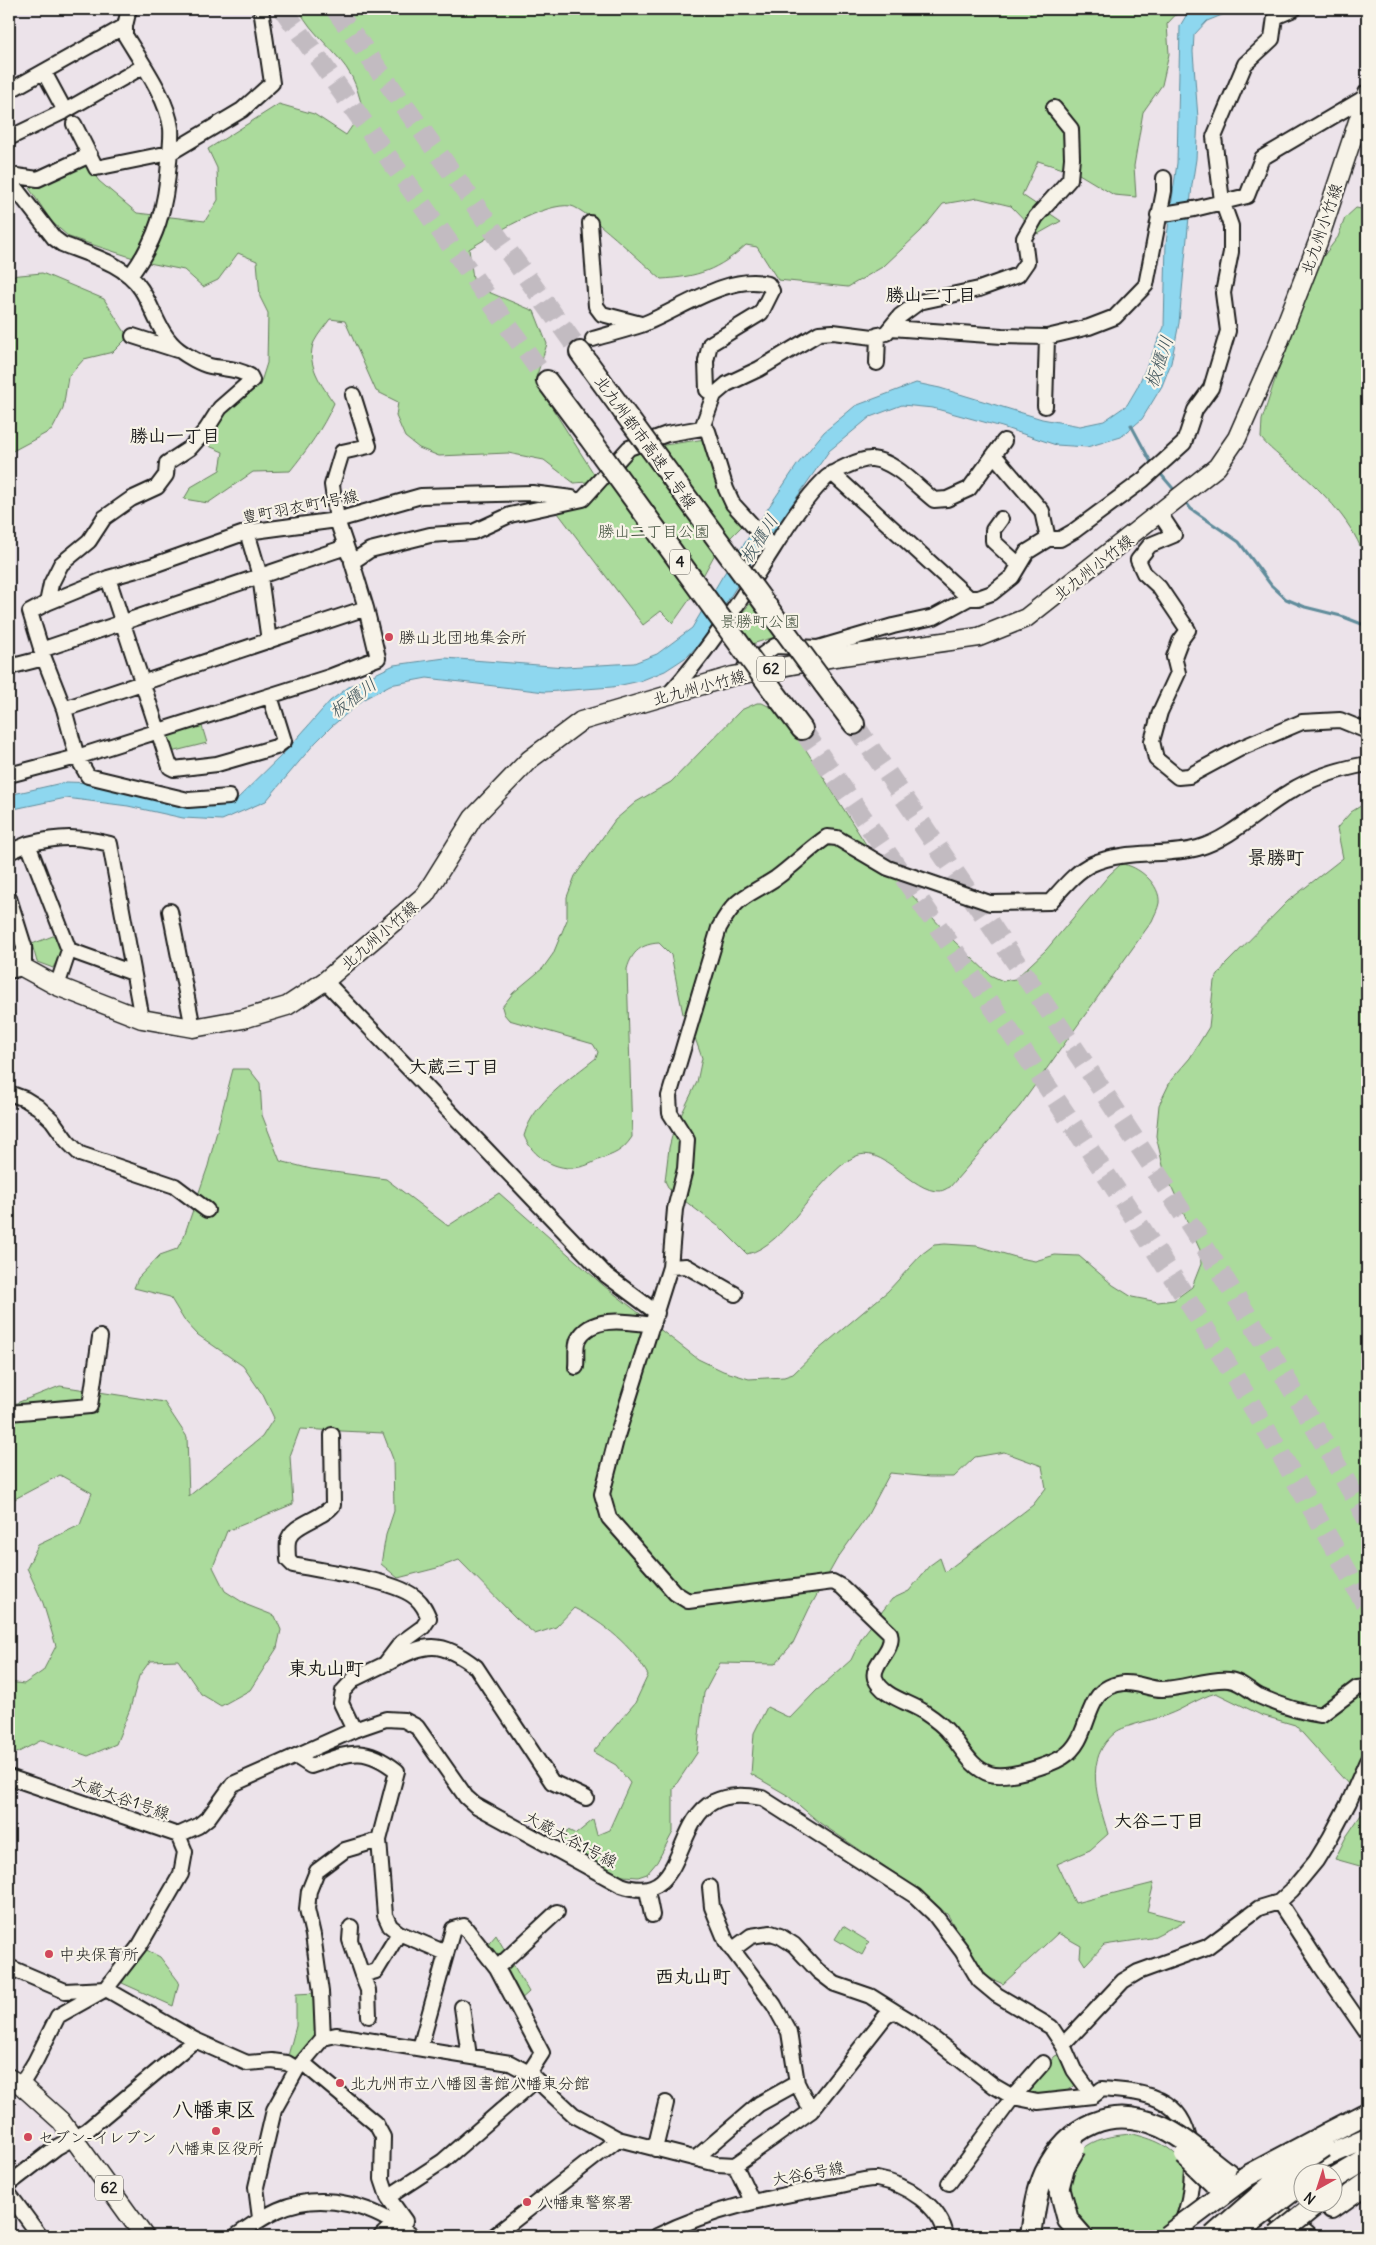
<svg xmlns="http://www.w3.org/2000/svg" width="1376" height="2245" font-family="Delius,'Klee One',sans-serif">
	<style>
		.green { fill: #abdb9c; stroke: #647c5c }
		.water { fill: #8ed7ef; stroke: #608c9b }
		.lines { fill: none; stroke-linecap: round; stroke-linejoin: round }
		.stream { stroke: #608c9b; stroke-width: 3 }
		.highway-tunnel { stroke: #c2bbc1; stroke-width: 20; stroke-dasharray: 20 10; stroke-linecap: butt }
		.minor-casing { stroke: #1c1c1c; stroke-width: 18 }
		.major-casing { stroke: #1c1c1c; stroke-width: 21 }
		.highway-casing { stroke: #1c1c1c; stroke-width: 24 }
		.minor { stroke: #f7f3e8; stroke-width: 14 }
		.major { stroke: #f7f3e8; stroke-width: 18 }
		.highway { stroke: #f7f3e8; stroke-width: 20 }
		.highway-bridge-casing { stroke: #1c1c1c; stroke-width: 24; stroke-linecap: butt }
		.highway-bridge { stroke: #f7f3e8; stroke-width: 20 }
		.poi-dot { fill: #d1495b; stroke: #f7f3e8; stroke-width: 2 }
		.labels { text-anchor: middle; stroke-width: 4.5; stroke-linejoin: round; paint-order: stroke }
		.shield { fill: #f7f3e8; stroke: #5e5c59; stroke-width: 1 }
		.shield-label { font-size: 15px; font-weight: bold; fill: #1c1c1c }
		.street-label { font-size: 16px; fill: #1c1c1c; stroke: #f7f3e8 }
		.park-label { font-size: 16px; fill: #475542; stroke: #f7f3e8 }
		.poi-label { font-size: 16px; fill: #1c1c1c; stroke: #f7f3e8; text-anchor: start }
		.neighbourhood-label { font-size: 18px; font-weight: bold; fill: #1c1c1c; stroke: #f7f3e8 }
		.water-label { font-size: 18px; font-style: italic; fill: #3e545b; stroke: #f7f3e8 }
		.quarter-label { font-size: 19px; font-weight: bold; fill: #1c1c1c; stroke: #f7f3e8 }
		.district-label { font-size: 21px; font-weight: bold; fill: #1c1c1c; stroke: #f7f3e8 }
	</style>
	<rect width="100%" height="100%" fill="#ece3ea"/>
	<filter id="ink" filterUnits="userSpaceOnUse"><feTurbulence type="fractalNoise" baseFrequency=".02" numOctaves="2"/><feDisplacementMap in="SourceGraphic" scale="10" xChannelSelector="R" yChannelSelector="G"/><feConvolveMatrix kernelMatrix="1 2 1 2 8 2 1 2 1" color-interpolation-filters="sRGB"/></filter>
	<g filter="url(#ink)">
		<path class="green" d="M299 9H1181L1167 24 1169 54 1162 85 1143 112 1134 166 1136 197 1114 195 1079 174 1038 161 1022 195 1061 221 1038 234 1011 206 978 198 943 204 921 231 884 266 848 287 778 280 757 247 746 245C718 270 698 277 661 279 646 266 585 208 571 206 545 202 492 235 469 249L474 286 534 311 547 344 535 381 594 474 587 482 574 483 544 460 508 453 439 456 419 448 405 437 396 416 398 402 376 391 345 321 330 319C325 326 318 334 314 342 305 363 322 386 334 403 323 428 307 450 290 471L253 472 208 503 184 499 191 487 220 470 223 452 209 446 216 429 226 413 260 385 267 363 268 313 260 297 257 261 238 253 218 280 203 287 184 270 149 263 69 237 52 222 29 188 86 163 99 181 137 213 205 221 218 200 217 168 208 149 279 104 314 114 346 135 363 110C360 99 357 87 352 77 338 51 311 35 299 9Z
			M1356 208 1367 210V567C1359 530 1330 499 1302 474 1288 462 1273 453 1261 438L1262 420 1282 358 1319 262 1338 237 1345 218Z
			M42 273 104 299 128 337 113 352 84 359 68 377 63 409 52 430 9 453V381L12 356 9 353V276Z
			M705 439 708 442 742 526 716 552 692 596 673 623 661 611 643 625 558 513 584 505 596 496 638 449Z
			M760 591 795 631 732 650 734 623Z
			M757 703H762L772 708 801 742 867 846 954 941 990 975 1003 981 1015 979 1046 950 1109 875 1121 864C1138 865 1161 885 1159 903 1158 909 1154 916 1152 921L1020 1106 950 1187C947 1188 943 1191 940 1191 912 1193 882 1142 854 1157 816 1177 787 1245 747 1254L722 1229 669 1189 665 1181 669 1148 673 1132 697 1082 702 1058 695 1038 683 1014 671 955 659 943C642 944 632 951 627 969L632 1137C622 1152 614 1154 598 1160 592 1163 586 1166 580 1167 556 1172 533 1157 524 1136 533 1102 570 1079 596 1058L598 1052 593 1044 509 1020 504 1014 502 1007 513 993 543 968 553 954 567 920V897L575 876 615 820 636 802 671 782 741 710Z
			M201 723 207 743 171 752 165 734Z
			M1367 802V1805L1295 1725 1261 1715 1216 1693C1198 1698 1184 1709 1167 1715 1156 1719 1123 1726 1116 1732 1082 1759 1098 1799 1108 1834L1090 1850 1057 1864 1075 1903 1154 1883 1147 1911 1185 1921 1151 1938 1104 1945 1085 1965 1080 1957 1081 1946 1058 1933 1003 1984 985 1976 969 1953 948 1915 917 1888 820 1823 787 1795 751 1774 754 1733 767 1707 790 1718 816 1691 851 1660 862 1637 892 1599 909 1591 929 1566 940 1558 945 1572 1033 1505 1046 1488 1042 1466 1004 1452 975 1457 954 1477H929L890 1473 866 1518 837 1559 809 1609 793 1643 775 1664 720 1663 704 1693 697 1753 673 1789V1832L657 1862 647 1874 638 1877 623 1876 600 1869 561 1846 568 1830 576 1834 593 1820 597 1835 609 1830 630 1783 616 1765 593 1752 635 1703 648 1675C632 1646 604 1623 574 1608L556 1627 535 1634 516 1618 459 1560 437 1568 398 1578 381 1564 386 1535 394 1511 393 1459 383 1433 300 1429 290 1456 293 1504 227 1531 213 1567 225 1591 247 1605 275 1616 281 1630 277 1648 250 1690 221 1706 201 1694 178 1660 150 1661 139 1676 130 1709 116 1744 88 1756 42 1740 9 1757V1682L24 1684 43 1671 56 1646 43 1603 27 1568 38 1545 80 1525 92 1493 60 1475 9 1502V1406L60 1386 164 1402 187 1437 189 1496 262 1437 274 1418 263 1395 243 1366 198 1335 184 1320 170 1297 134 1288 138 1278 160 1255 177 1249 184 1236 208 1166 233 1069H249L260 1083 262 1115 280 1161 311 1169 386 1179 448 1226 499 1193 603 1285 698 1359 723 1371 749 1379 784 1377 793 1374 818 1350 888 1291 922 1254 934 1245 945 1244 977 1246 1019 1258 1035 1261 1055 1255 1079 1256 1113 1285 1132 1297 1158 1302 1174 1300 1192 1287 1201 1264 1200 1250 1164 1170 1156 1136 1159 1105 1171 1080 1190 1058 1209 1027 1214 981 1225 965 1288 901 1343 858 1337 828 1351 812Z
			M58 934 63 948 53 968 37 962 32 944Z
			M1367 1806V1868L1335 1859 1346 1837Z
			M843 1926 869 1942 862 1955 835 1939Z
			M496 1935 529 1992 519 2001 485 1948Z
			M143 1948 160 1957 179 1982 173 2006 122 1983Z
			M315 1993 318 2035 303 2060 288 2056 296 2026V1994Z
			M1061 2054 1077 2083C1065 2097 1046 2096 1029 2096L1025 2091 1055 2056Z
			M1133 2134C1160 2141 1172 2147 1189 2170L1181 2220 1157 2236H1091C1086 2229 1070 2212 1068 2205 1067 2199 1068 2191 1069 2185 1069 2145 1098 2136 1133 2134Z"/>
		<path class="water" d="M1190 9H1237L1207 21 1194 35 1193 52 1198 118 1196 159 1192 185 1179 323 1171 363 1162 386 1142 419 1121 437 1087 447 1056 445 1002 427 933 408 902 405 870 417 829 451 750 565 705 637 688 656 665 671 640 681 612 687 545 692 427 678 390 685 364 699 332 726 315 743 266 801 222 820 183 818 128 806 66 798 9 810V795L66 782 98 783 212 804 234 802 286 751 330 701 350 686 394 665 445 658 565 667 634 663 657 654 692 628 722 577 797 465 824 432 855 406 916 383 940 388 1042 419 1080 426 1104 421 1127 405 1137 388 1164 327 1166 243 1177 163 1180 26Z"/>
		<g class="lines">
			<path class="stream" d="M1131 425 1153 466
				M1159 472 1176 492
				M1184 500 1191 509 1239 542 1271 585 1286 599 1305 607 1341 616 1367 626"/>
			<path class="highway-tunnel" d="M283 9 547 381
				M335 9 580 352
				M854 724C1030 985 1214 1243 1367 1519
				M802 729C935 924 1072 1117 1198 1317 1257 1412 1313 1509 1367 1607"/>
			<defs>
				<path id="minor" d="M129 9 125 26V35C141 62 167 97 171 128 172 139 170 151 169 162 166 207 157 240 130 276
					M44 72 65 111
					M9 91 125 26
					M74 124 96 168 170 153 242 110 272 83 261 9
					M9 138 65 111 144 66
					M9 175 38 179 90 155
					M9 180 54 238 62 244C89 255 124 263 141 289 154 309 159 335 179 350 187 356 201 364 210 366 224 369 238 368 250 376L252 380 220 408 206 430 190 448 167 463 166 475 157 487 131 499 104 518 89 541 61 564 51 584 47 603
					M1158 215 1194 209 1247 196 1262 158 1364 98
					M590 223 596 306 602 314 641 324
					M891 328 1002 336 1047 337 1089 327 1115 317 1146 285 1164 191V178
					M133 336 177 350
					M593 339C609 334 626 330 641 325 678 311 728 273 768 284L772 291 761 313 710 344 706 361 707 390 714 395
					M877 363 878 335
					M1045 406 1047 337
					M702 428 708 431 726 489 733 504 773 548
					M994 455 1042 511 1048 539
					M832 473 969 598
					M1160 514 1174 535 1150 545 1138 560 1144 573 1159 587 1188 630 1180 641 1174 657 1178 673 1160 712 1152 741 1156 759 1178 777 1189 776 1241 748 1302 722 1340 720 1367 731
					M1001 519 993 530V541L1019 565
					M247 532 260 576 269 641
					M349 555 337 520 332 485 342 452 369 446 353 395
					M108 578 170 767 174 769 217 764 276 747 284 741 270 696
					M41 650 346 547
					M44 658 64 709
					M9 667 44 658 30 612 47 603 108 578 151 566 247 532 337 520 421 496 532 493 572 498
					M745 667 775 646 818 648 893 626 934 617 969 598H978L992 593 1012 577 1027 552 1048 539H1060L1074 531 1143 480 1184 443 1195 410 1211 388 1228 331 1223 293 1231 252V226L1222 201 1214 137 1245 64 1272 39 1275 17 1294 9
					M669 694C705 655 733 611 762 566 781 537 799 505 824 480 831 472 861 458 872 459 895 461 916 486 934 500L947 499 969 489 1004 441
					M1367 764C1340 769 1313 777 1289 792 1260 809 1230 839 1198 848 1164 857 1125 849 1092 864 1076 871 1062 889 1050 902L990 903 888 868 837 838 827 837C809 849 794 865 776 878 747 897 737 895 719 928L669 1096 670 1113 687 1140 685 1169 675 1209 670 1267 617 1436 602 1494 609 1518 675 1593 688 1601 833 1582 842 1587 890 1633C895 1651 871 1663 875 1678 882 1697 910 1702 924 1712 933 1718 944 1726 950 1734 962 1748 971 1768 990 1774 1007 1779 1048 1766 1063 1757 1095 1737 1080 1687 1124 1683 1137 1682 1149 1689 1162 1689 1183 1689 1208 1678 1229 1680 1240 1681 1250 1691 1259 1696 1279 1705 1300 1712 1321 1715L1357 1688 1367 1687
					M9 775 77 757 64 709 366 608
					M229 797 188 800 88 776 77 757 329 677 378 658 366 608 352 562 370 550 430 535 473 532 510 515 583 499 629 448 667 434 702 428 714 395 727 384 759 369 819 333 833 332 873 337 886 333 900 316 919 302 979 289 1018 275 1027 262 1024 238 1036 217 1070 179 1072 158 1071 129 1054 108
					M9 852 28 844
					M9 898 24 946V968L9 971
					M170 911 193 1028
					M69 950 133 973
					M325 981 606 1275 657 1313
					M57 986 69 950 28 844C60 836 78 836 110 844L142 1019
					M9 1093 25 1099 38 1107 52 1120 67 1141 80 1154 175 1186 207 1210
					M670 1267 686 1266 735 1294
					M576 1367C577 1359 575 1346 578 1340 591 1314 630 1322 653 1325
					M9 1413 90 1406 100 1337
					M332 1435 333 1505C323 1519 291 1524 288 1541 287 1547 288 1554 288 1560L293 1565C322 1571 398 1580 417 1599 423 1604 426 1611 429 1618L423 1627 401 1643 385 1664 354 1679 343 1691 341 1703 354 1730
					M388 1663C426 1642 441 1640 476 1667L552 1782 586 1798
					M297 1757 311 1766C349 1753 363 1744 397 1771L379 1840 385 1915 390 1926 399 1933 446 1953
					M9 1777 178 1835 198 1826 209 1817 233 1784 354 1730 386 1719 404 1720 417 1727 466 1797 475 1805 621 1885C685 1908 673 1823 713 1802 729 1794 745 1795 762 1798L915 1896 934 1914 962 1951 979 1980 997 1995 1051 2027 1063 2045 1074 2070 1093 2096 1102 2089C1125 2091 1154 2092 1172 2108 1199 2131 1195 2196 1181 2224
					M710 1887 712 1907 726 1941 774 2005 789 2032 797 2083 811 2111
					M647 1890 652 1915
					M1279 1902 1322 1968 1367 2033
					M351 1927 350 1940 362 1975
					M732 1950 751 1936 771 1933 780 1936 794 1945 818 1971 835 1984 870 1996 894 2011
					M9 1967 65 1991 106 1989 195 2040 247 2063 272 2061 287 2063 297 2069
					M497 1968 557 1912
					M462 2007 469 2056
					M369 2016 368 1990 362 1975 376 1971 399 1933
					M323 2038 321 1992 313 1935 307 1909 309 1891 317 1871 345 1850 379 1840
					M1063 2045 1123 1981 1138 1972 1207 1947 1259 1908 1279 1902 1292 1890 1316 1861 1330 1838 1349 1802 1367 1761
					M420 2048 453 1929 464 1926 497 1968 542 2053 529 2073
					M303 2063 376 2124 383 2137 382 2179 388 2197
					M21 2085 35 2062 58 2016 106 1989 140 1945 181 1874 185 1852 178 1835
					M655 2149 666 2103
					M696 2158 759 2104 797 2083
					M735 2165 752 2201
					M949 2183 1013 2097 1043 2063
					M9 2184 57 2147 86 2131 195 2040
					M9 2194 40 2236
					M260 2218 256 2187 274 2110 297 2069 323 2038 336 2035 510 2063 529 2073 574 2115 618 2139 717 2164 735 2165 811 2111 885 2017 894 2011 912 2022 994 2086 1013 2097 1038 2102 1093 2096
					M236 2236C250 2226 263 2217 278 2210 323 2190 376 2206 412 2236
					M381 2236 394 2224 405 2221 388 2197 443 2161 536 2080
					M494 2236 618 2139
					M657 2236C713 2208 774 2196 836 2186 848 2184 865 2178 877 2179 906 2184 941 2206 946 2236"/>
				<path id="major" d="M9 956 24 968 57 986 142 1019 193 1028 243 1019 287 1006 325 981 425 895 473 818 529 760 581 721 733 676 835 657 979 637 1026 618 1217 467 1237 438 1277 347 1318 242 1367 94
					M9 2078 21 2085 61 2121 144 2236"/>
				<path id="highway" d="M580 352 623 411
					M547 381 588 436
					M824 684 854 724
					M772 689 802 729
					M1328 2133 1367 2113
					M1305 2165 1367 2138
					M1226 2172 1306 2236
					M1334 2179 1367 2159
					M1059 2186 1068 2220 1082 2236
					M1332 2208 1367 2183"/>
			</defs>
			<use href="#minor" class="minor-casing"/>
			<use href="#major" class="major-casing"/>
			<use href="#highway" class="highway-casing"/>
			<use href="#minor" class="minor"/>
			<use href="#major" class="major"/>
			<use href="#highway" class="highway"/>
			<defs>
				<path id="highway-bridge" d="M623 411 824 684
					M588 436 772 689
					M1185 2155 1214 2183
					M1059 2186 1064 2167 1075 2148
					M1031 2236C1034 2215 1036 2193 1045 2173 1068 2125 1111 2104 1162 2127 1184 2137 1204 2156 1224 2171
					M1167 2236 1247 2176 1328 2133
					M1213 2236 1283 2175 1324 2147
					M1233 2236 1295 2189
					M1277 2236 1319 2202"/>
			</defs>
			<use href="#highway-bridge" class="highway-bridge-casing"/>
			<use href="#highway-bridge" class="highway-bridge"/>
		</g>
	</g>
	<g class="poi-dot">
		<circle cx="389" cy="637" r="5"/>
		<circle cx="49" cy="1954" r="5"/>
		<circle cx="340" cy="2083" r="5"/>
		<circle cx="216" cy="2131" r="5"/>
		<circle cx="28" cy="2137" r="5"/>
		<circle cx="527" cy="2202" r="5"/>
	</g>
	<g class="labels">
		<g class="shield">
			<rect x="670" y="549.5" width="20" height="25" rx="4"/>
			<rect x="757" y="656.5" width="28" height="25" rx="4"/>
			<rect x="95" y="2175.5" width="28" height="25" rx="4"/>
		</g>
		<g class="shield-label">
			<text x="680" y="567">4</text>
			<text x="771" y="674">62</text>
			<text x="109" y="2193">62</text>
		</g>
		<g class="street-label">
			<text transform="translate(1321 229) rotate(-71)" y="6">北九州小竹線</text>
			<text transform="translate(646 442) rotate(54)" y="6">北九州都市高速４号線</text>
			<text transform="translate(300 506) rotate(-11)" y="6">豊町羽衣町1号線</text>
			<text transform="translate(1093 567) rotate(-38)" y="6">北九州小竹線</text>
			<text transform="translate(699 687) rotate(-15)" y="6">北九州小竹線</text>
			<text transform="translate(379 935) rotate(-41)" y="6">北九州小竹線</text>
			<text transform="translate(121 1797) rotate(19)" y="6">大蔵大谷1号線</text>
			<text transform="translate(571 1839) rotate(28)" y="6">大蔵大谷1号線</text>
			<text transform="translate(808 2173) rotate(-10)" y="6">大谷6号線</text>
		</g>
		<g class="park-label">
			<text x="654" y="537">勝山二丁目公園</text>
			<text x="760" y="627">景勝町公園</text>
		</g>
		<g class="poi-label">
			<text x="399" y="643">勝山北団地集会所</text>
			<text x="59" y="1960">中央保育所</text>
			<text x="350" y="2089">北九州市立八幡図書館八幡東分館</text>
			<text x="38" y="2143">セブン-イレブン</text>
			<text x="216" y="2154" text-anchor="middle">八幡東区役所</text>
			<text x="537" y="2208">八幡東警察署</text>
		</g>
		<g class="neighbourhood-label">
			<text x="931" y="301">勝山二丁目</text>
			<text x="175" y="442">勝山一丁目</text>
			<text x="454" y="1073">大蔵三丁目</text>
			<text x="1159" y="1827">大谷二丁目</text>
		</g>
		<g class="water-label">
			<text transform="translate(1159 362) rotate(-71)" y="6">板櫃川</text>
			<text transform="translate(759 539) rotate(-57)" y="6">板櫃川</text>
			<text transform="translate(353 698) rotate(-37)" y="6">板櫃川</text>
		</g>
		<g class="quarter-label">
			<text x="1276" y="864">景勝町</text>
			<text x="326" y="1675">東丸山町</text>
			<text x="693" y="1983">西丸山町</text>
		</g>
		<g class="district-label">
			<text x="214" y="2117">八幡東区</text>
		</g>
	</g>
	<rect width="1376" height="2245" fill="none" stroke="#f7f3e8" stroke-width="30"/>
	<rect x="15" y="15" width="1346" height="2215" fill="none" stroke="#1c1c1c" stroke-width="2" filter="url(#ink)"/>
	<g transform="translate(1318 2188) rotate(219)"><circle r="24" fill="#f7f3e8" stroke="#9f9d96"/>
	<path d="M0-4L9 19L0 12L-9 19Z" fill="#d1495b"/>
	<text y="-8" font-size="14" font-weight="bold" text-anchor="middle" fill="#1c1c1c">N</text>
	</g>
</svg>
